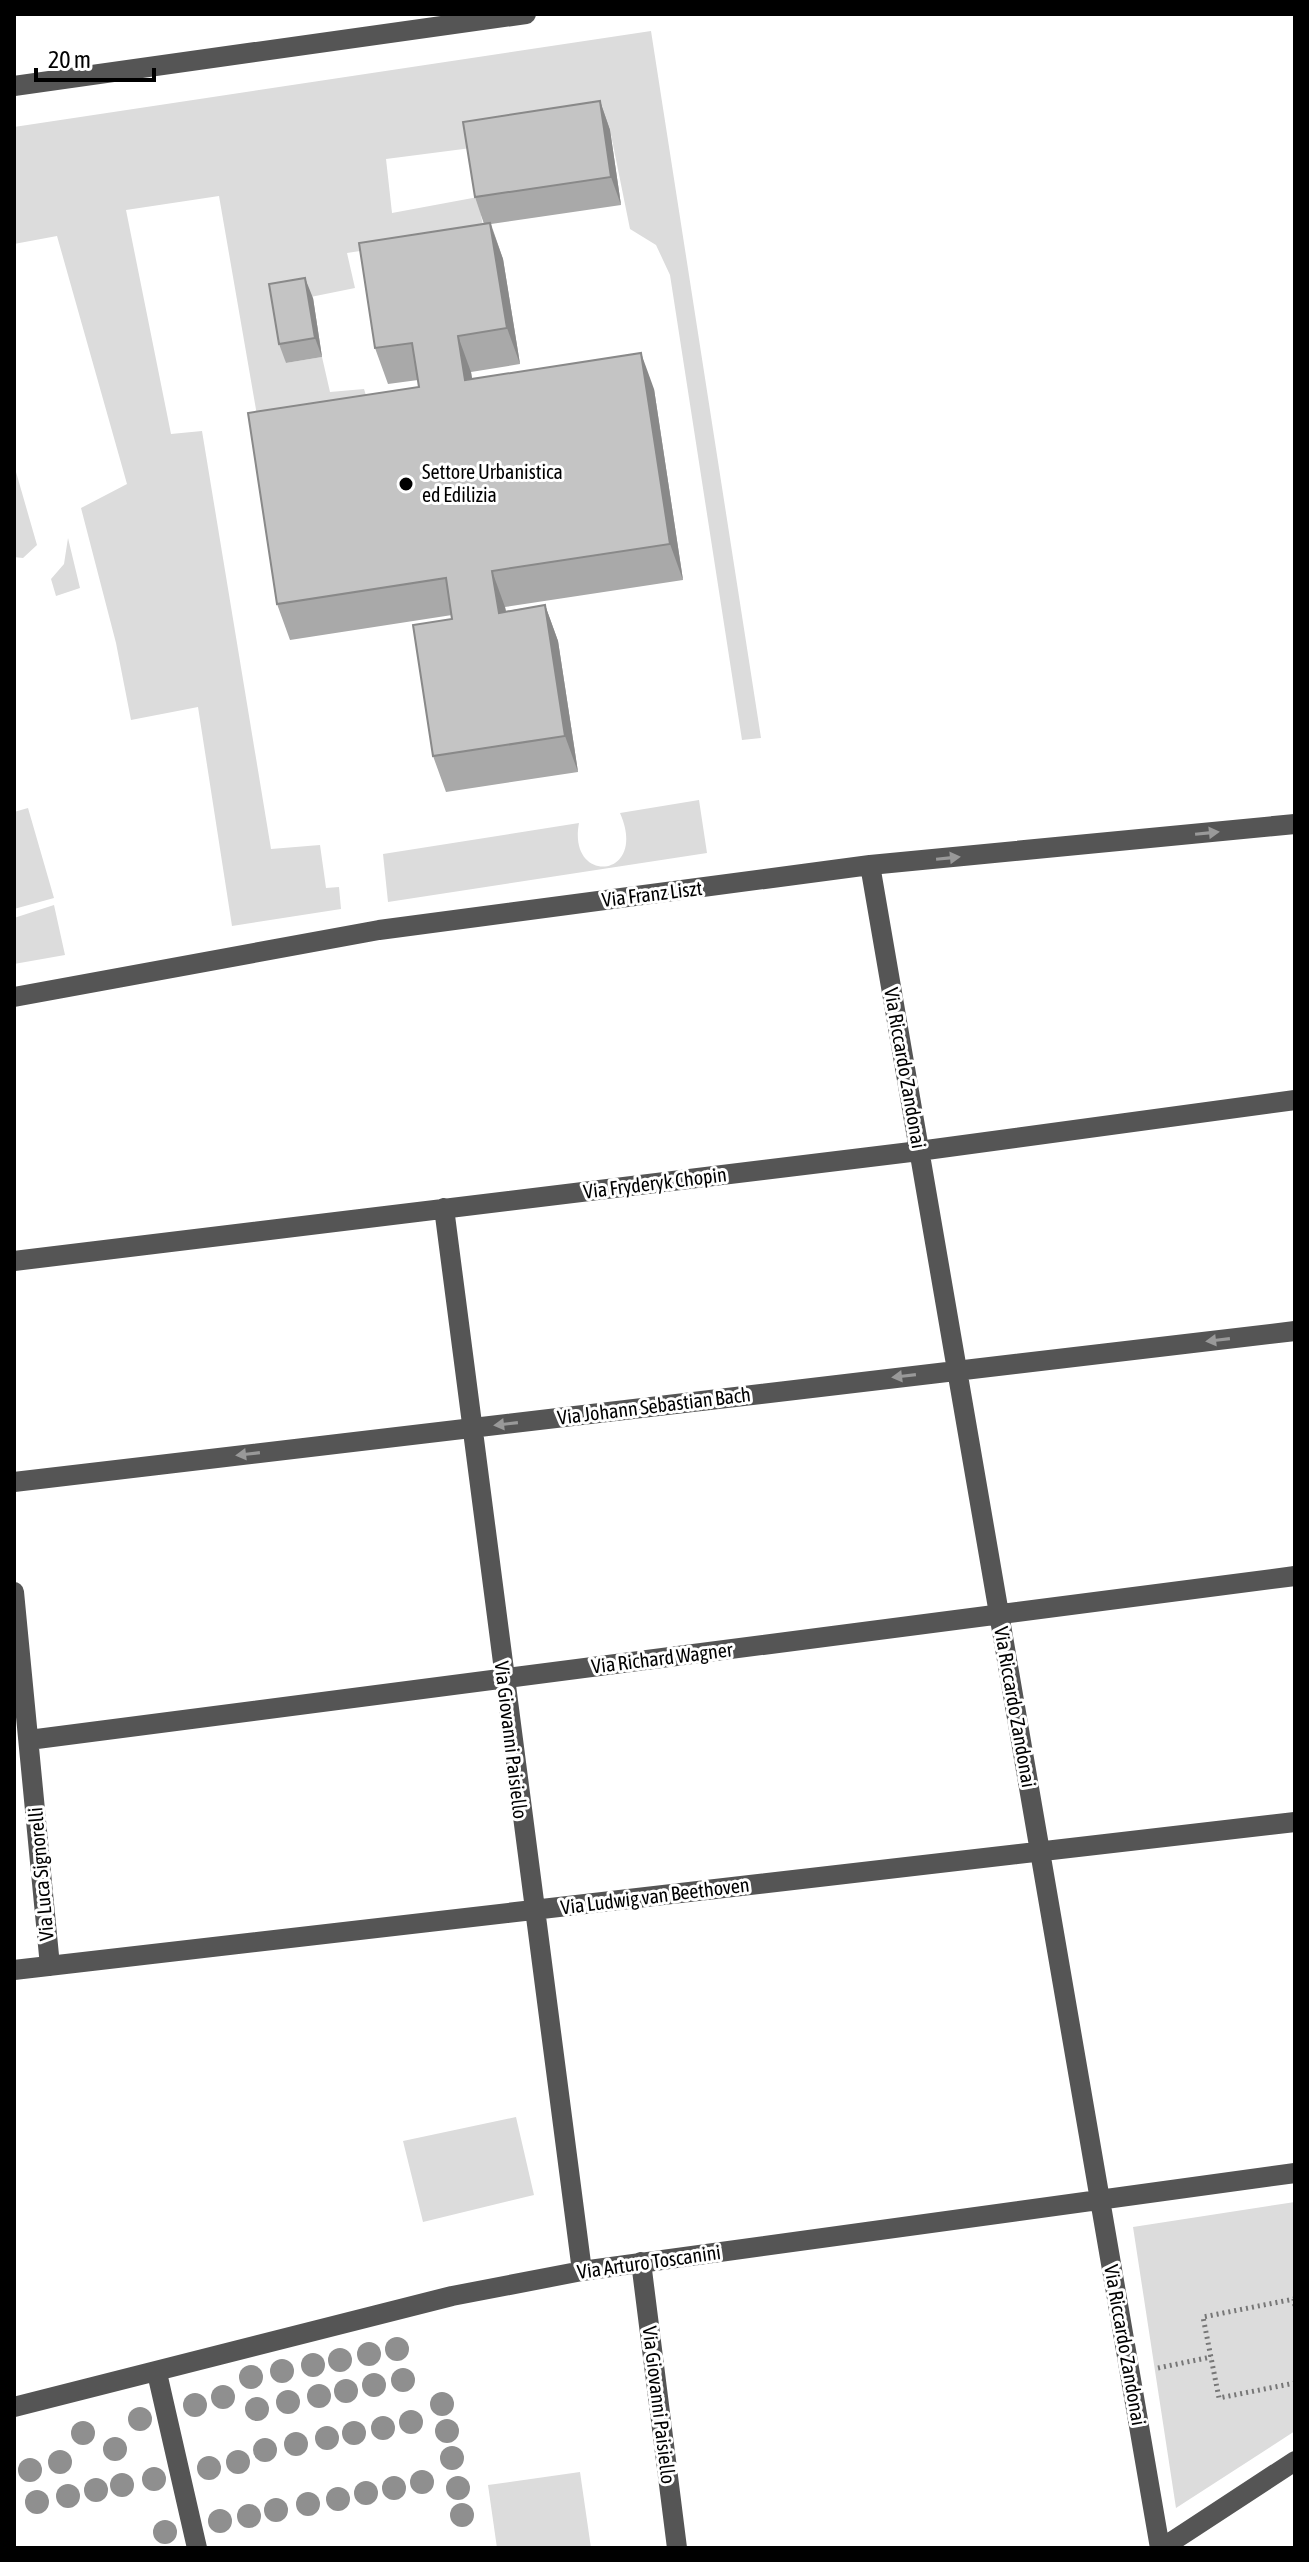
<svg xmlns="http://www.w3.org/2000/svg" width="1309" height="2562" font-family="'Asap Condensed',sans-serif">
	<style>
		.green { fill: #dcdcdc }
		.lines { fill: none; stroke-linecap: round; stroke-linejoin: round }
		.path { stroke: #777; stroke-width: 5; stroke-dasharray: 2 4; stroke-linecap: butt }
		.minor { stroke: #555; stroke-width: 20 }
		.tree { fill: #8f8f8f }
		.wall { fill: #a9a9a9 }
		.shaded-wall { fill: #898989 }
		.building { fill: #c4c4c4; stroke: #898989; stroke-width: 2 }
		.oneway { fill: #999 }
		.poi-dot { fill: #000; stroke: #fff; stroke-width: 3 }
		.labels { text-anchor: middle; stroke-width: 6; stroke-linejoin: round; paint-order: stroke }
		.poi-label { font-size: 20px; fill: #000; stroke: #fff; text-anchor: start }
		.street-label { font-size: 20px; fill: #000; stroke: #fff }
	</style>
	<rect width="100%" height="100%" fill="#fff"/>
	<path class="green" d="M651 31 761 738 742 740 670 275 656 245 630 229 610 130 386 159 392 213 478 197 484 232 347 253 355 288 276 304 286 363 322 357 330 392 364 389 369 405 258 421 219 196 126 210 171 434 202 431 271 849 320 845 326 888 339 887 341 909 232 926 198 707 131 720 116 643 81 508 127 484 57 236 14 244V127Z
		M14 465 37 545 23 558 14 557Z
		M68 538 80 588 56 596 51 579 64 564Z
		M699 800 707 853 388 902 383 854 579 823C567 886 649 879 620 813Z
		M28 808 54 898 14 909V812Z
		M54 905 65 955 14 964V918Z
		M516 2117 534 2195 423 2222 403 2141Z
		M1295 2202V2431L1176 2508 1133 2227Z
		M580 2472 591 2548H497L488 2485Z"/>
	<g class="lines">
		<path class="path" d="M1295 2306 1294 2299 1203 2317 1219 2398 1295 2383
			M1158 2368 1211 2357"/>
		<path class="minor" d="M14 86 526 14
			M870 865 1160 2548
			M14 997 379 930 870 865 1295 824
			M444 1208 582 2271
			M14 1261 919 1151 1295 1100
			M14 1482 1295 1331
			M14 1592 50 1966
			M29 1740 1295 1576
			M14 1970 1295 1822
			M641 2262 677 2548
			M157 2373 197 2548
			M14 2407 452 2296 582 2271 1295 2173
			M1162 2548 1295 2461"/>
	</g>
	<g class="tree">
		<circle cx="397" cy="2349" r="12"/>
		<circle cx="369" cy="2354" r="12"/>
		<circle cx="340" cy="2360" r="12"/>
		<circle cx="313" cy="2365" r="12"/>
		<circle cx="282" cy="2371" r="12"/>
		<circle cx="251" cy="2377" r="12"/>
		<circle cx="403" cy="2380" r="12"/>
		<circle cx="374" cy="2385" r="12"/>
		<circle cx="346" cy="2391" r="12"/>
		<circle cx="319" cy="2396" r="12"/>
		<circle cx="223" cy="2397" r="12"/>
		<circle cx="288" cy="2402" r="12"/>
		<circle cx="442" cy="2404" r="12"/>
		<circle cx="195" cy="2405" r="12"/>
		<circle cx="257" cy="2409" r="12"/>
		<circle cx="140" cy="2419" r="12"/>
		<circle cx="411" cy="2422" r="12"/>
		<circle cx="383" cy="2428" r="12"/>
		<circle cx="447" cy="2431" r="12"/>
		<circle cx="83" cy="2433" r="12"/>
		<circle cx="354" cy="2433" r="12"/>
		<circle cx="327" cy="2438" r="12"/>
		<circle cx="296" cy="2444" r="12"/>
		<circle cx="115" cy="2449" r="12"/>
		<circle cx="265" cy="2450" r="12"/>
		<circle cx="452" cy="2458" r="12"/>
		<circle cx="60" cy="2462" r="12"/>
		<circle cx="238" cy="2462" r="12"/>
		<circle cx="209" cy="2468" r="12"/>
		<circle cx="30" cy="2470" r="12"/>
		<circle cx="154" cy="2479" r="12"/>
		<circle cx="422" cy="2482" r="12"/>
		<circle cx="122" cy="2485" r="12"/>
		<circle cx="394" cy="2488" r="12"/>
		<circle cx="458" cy="2488" r="12"/>
		<circle cx="96" cy="2490" r="12"/>
		<circle cx="366" cy="2493" r="12"/>
		<circle cx="68" cy="2496" r="12"/>
		<circle cx="338" cy="2499" r="12"/>
		<circle cx="37" cy="2502" r="12"/>
		<circle cx="308" cy="2504" r="12"/>
		<circle cx="276" cy="2510" r="12"/>
		<circle cx="462" cy="2515" r="12"/>
		<circle cx="249" cy="2516" r="12"/>
		<circle cx="220" cy="2521" r="12"/>
		<circle cx="165" cy="2532" r="12"/>
	</g>
	<path class="wall" d="M600 101 610 130 621 205 491 224 503 259 520 364 471 372 472 379 654 389 683 580 505 607 506 611 545 605 558 641 578 772 446 792 433 756 452 619V615L290 640 277 604 419 387 418 380 388 384 375 348 484 224 475 197Z
		M313 298 322 357 286 363 279 344Z"/>
	<path class="shaded-wall" d="M600 101 610 130 621 205 611 177Z
		M490 223 503 259 520 364 507 328Z
		M305 278 313 298 322 357 315 338Z
		M458 336 471 372 478 416 465 380Z
		M641 353 654 389 683 580 670 544Z
		M492 571 505 607 512 648 499 613Z
		M545 605 558 641 578 772 565 736Z"/>
	<path class="building" d="M600 101 611 177 475 197 463 122Z
		M490 223 507 328 458 336 465 380 641 353 670 544 492 571 499 613 545 605 565 736 433 756 413 625 452 619 446 578 277 604 248 413 419 387 412 343 375 348 359 243Z
		M305 278 315 338 279 344 269 284Z"/>
	<defs><path id="oneway-solid" d="M-6-.8H1V-3.2L6.5 0L1 3.2V.8H-6Z" transform="scale(2)"/></defs>
	<g class="oneway">
		<use href="#oneway-solid" transform="translate(1207 833) rotate(-6)"/>
		<use href="#oneway-solid" transform="translate(948 858) rotate(-6)"/>
		<use href="#oneway-solid" transform="translate(1218 1340) rotate(173)"/>
		<use href="#oneway-solid" transform="translate(904 1376) rotate(173)"/>
		<use href="#oneway-solid" transform="translate(506 1424) rotate(173)"/>
		<use href="#oneway-solid" transform="translate(248 1454) rotate(173)"/>
	</g>
	<circle class="poi-dot" cx="406" cy="484" r="8"/>
	<g class="labels">
		<g class="poi-label">
			<text x="422" y="479">Settore Urbanistica<tspan x="422" dy="23">ed Edilizia</tspan></text>
		</g>
		<g class="street-label">
			<text transform="translate(652 894) rotate(-7)" y="7">Via Franz Liszt</text>
			<text transform="translate(905 1068) rotate(80)" y="7">Via Riccardo Zandonai</text>
			<text transform="translate(655 1183) rotate(-7)" y="7">Via Fryderyk Chopin</text>
			<text transform="translate(654 1406) rotate(-7)" y="7">Via Johann Sebastian Bach</text>
			<text transform="translate(662 1658) rotate(-7)" y="7">Via Richard Wagner</text>
			<text transform="translate(1015 1707) rotate(80)" y="7">Via Riccardo Zandonai</text>
			<text transform="translate(511 1740) rotate(83)" y="7">Via Giovanni Paisiello</text>
			<text transform="translate(41 1874) rotate(-95)" y="7">Via Luca Signorelli</text>
			<text transform="translate(655 1896) rotate(-7)" y="7">Via Ludwig van Beethoven</text>
			<text transform="translate(649 2262) rotate(-8)" y="7">Via Arturo Toscanini</text>
			<text transform="translate(1125 2345) rotate(80)" y="7">Via Riccardo Zandonai</text>
			<text transform="translate(659 2405) rotate(83)" y="7">Via Giovanni Paisiello</text>
		</g>
	</g>
	<rect width="1309" height="2562" fill="none" stroke="#000000" stroke-width="32"/>
	<path d="M36 68v12h118v-12" fill="none" stroke="#000000" stroke-width="4"/>
	<text x="48" y="68" font-size="24" fill="#000000" stroke="#ffffff" stroke-width="6" paint-order="stroke">20 m</text>
</svg>
